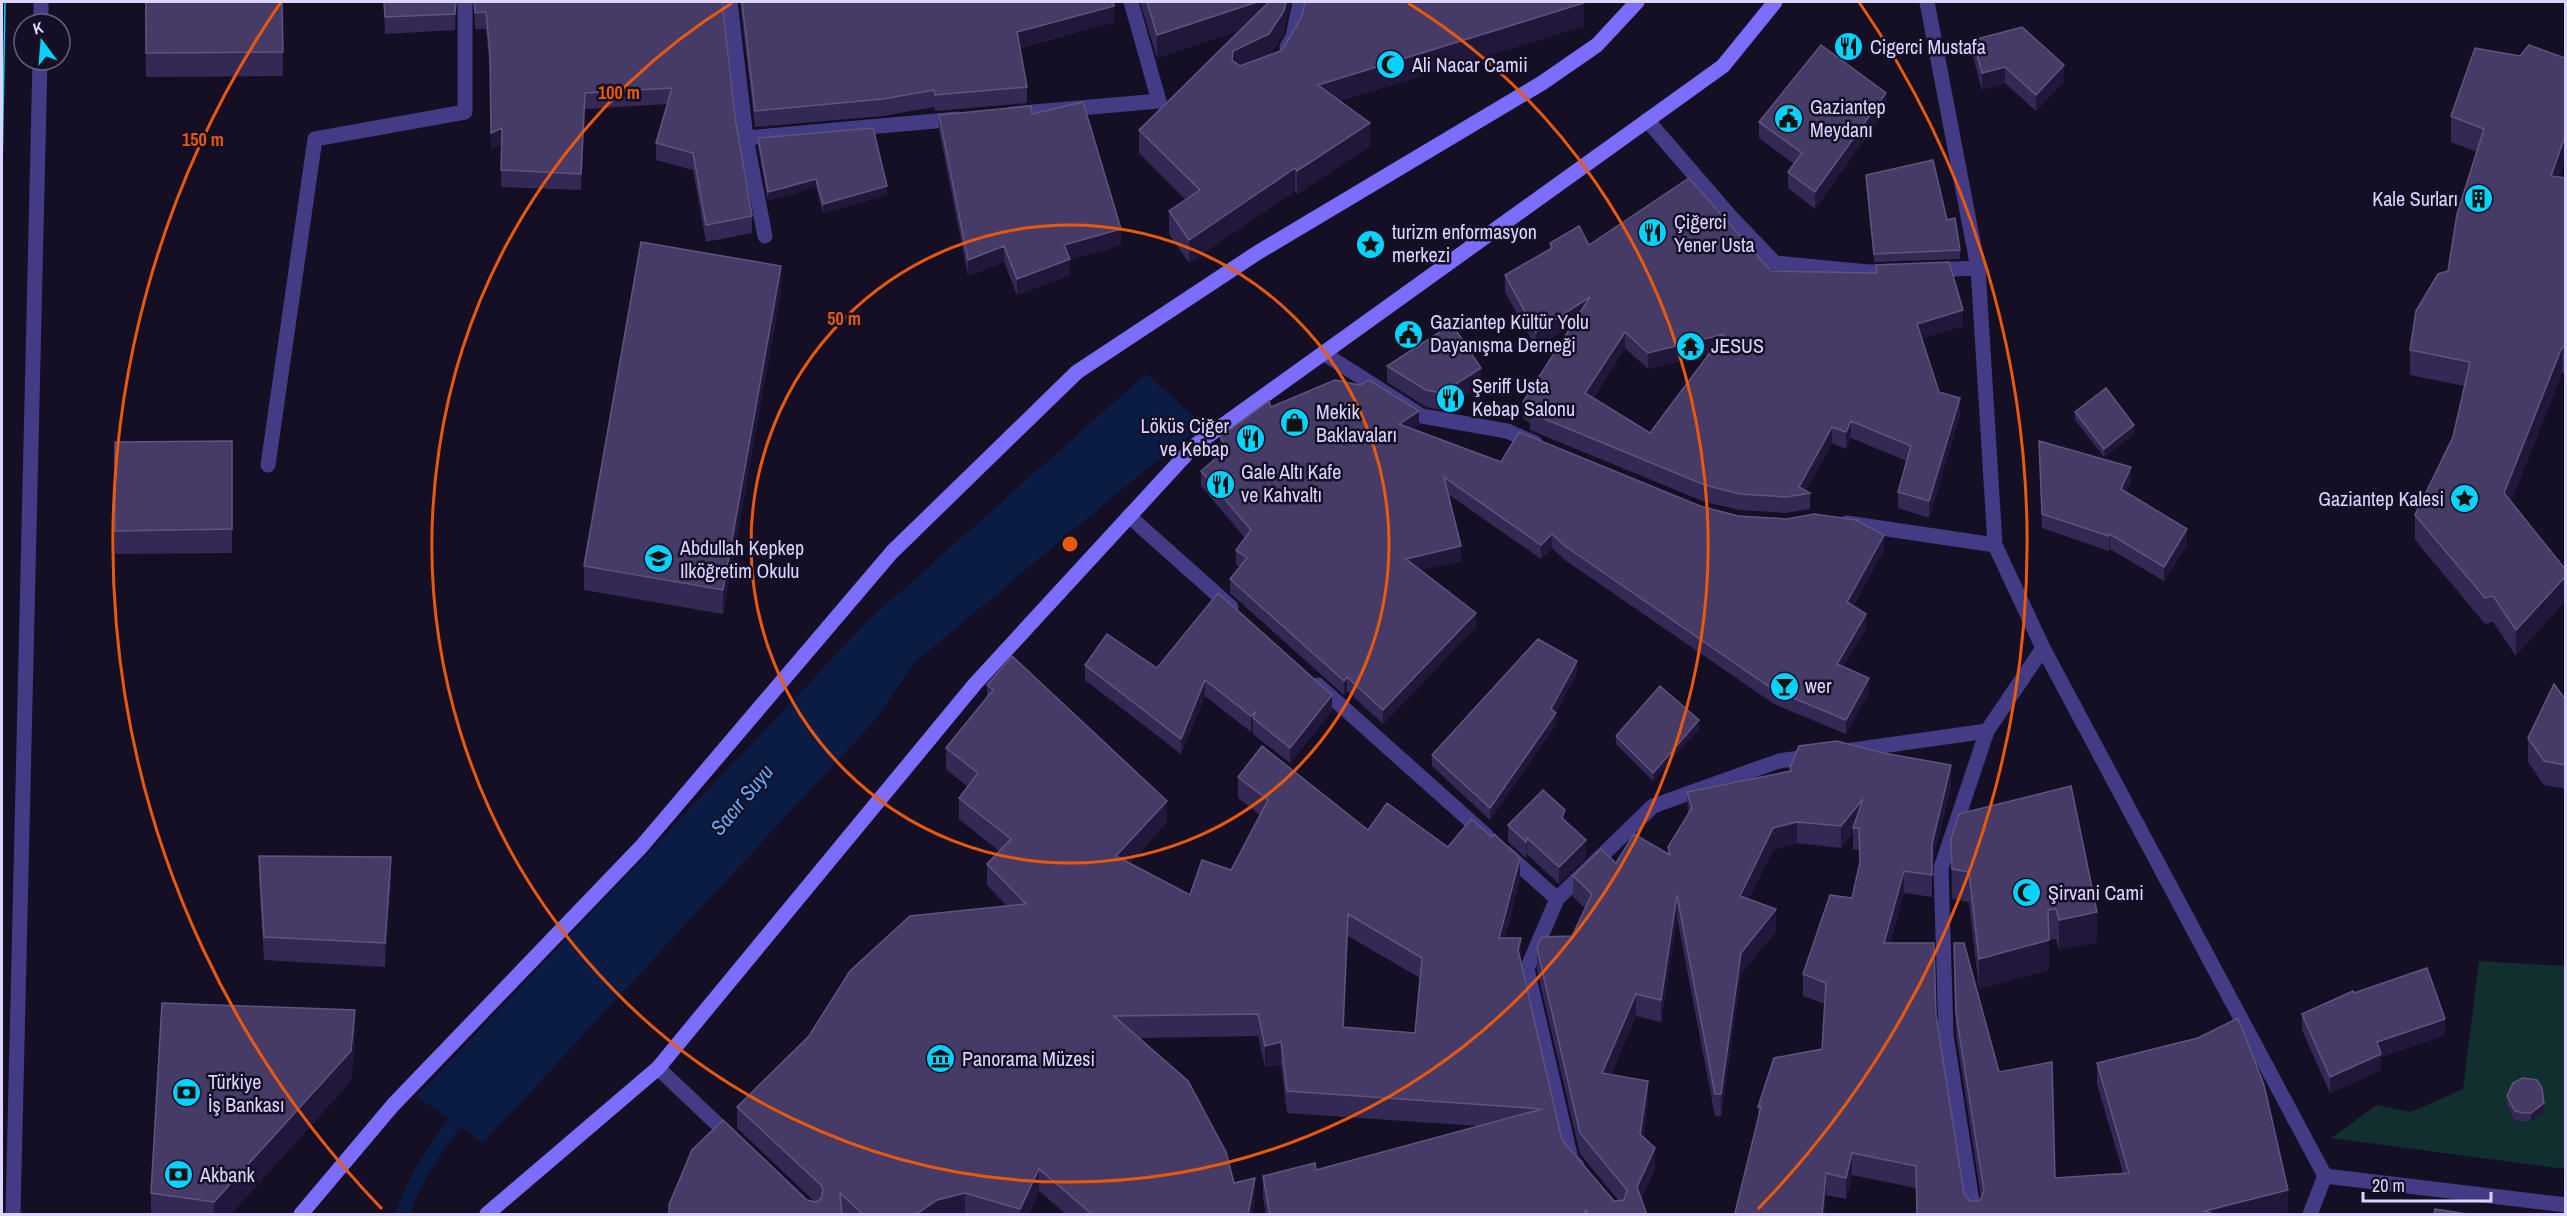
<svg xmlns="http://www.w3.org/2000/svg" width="2567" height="1216" font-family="'Archivo Narrow',sans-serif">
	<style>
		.green { fill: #122f30 }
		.water { fill: #0b1c44 }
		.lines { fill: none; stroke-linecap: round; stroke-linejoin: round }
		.stream { stroke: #0b1c44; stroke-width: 14 }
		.pedestrian { stroke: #433b84; stroke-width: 15 }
		.minor { stroke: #433b84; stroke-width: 15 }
		.tertiary { stroke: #433b84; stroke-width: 15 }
		.secondary { stroke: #7b6dfd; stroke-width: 15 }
		.tram { stroke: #03d2fc; stroke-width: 1.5 }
		.wall { fill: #342954; fill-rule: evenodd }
		.shaded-wall { fill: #20173a }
		.building { fill: #463b66; stroke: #5e547e; stroke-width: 1.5; fill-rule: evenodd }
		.ring { fill: none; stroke: #e8590c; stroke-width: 3 }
		.labels { text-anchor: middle; stroke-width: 5; stroke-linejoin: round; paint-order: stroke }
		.poi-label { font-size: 20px; fill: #ddd5ff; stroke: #150f26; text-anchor: start }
		.water-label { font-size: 21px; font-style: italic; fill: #64acfd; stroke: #150f26 }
		.centre { fill: #e8590c; stroke: #150f26; stroke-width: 3 }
		.ring-label { font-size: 18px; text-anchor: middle; font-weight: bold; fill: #e8590c; stroke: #150f26; stroke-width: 5; stroke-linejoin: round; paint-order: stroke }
	</style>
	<rect width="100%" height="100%" fill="#150f26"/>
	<path class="green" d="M2479 961 2565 966V1169L2331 1138 2377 1105 2411 1112 2463 1089Z"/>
	<path class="water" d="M1146 374 1204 425 1144 471 914 663 876 719 483 1143 417 1096 872 617Z"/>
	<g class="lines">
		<path class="stream" d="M402 1214C417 1175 438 1141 466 1110"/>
		<path class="pedestrian" d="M658 1068 732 1138"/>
		<path class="minor" d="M730 2 746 138 765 236
			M1927 2 1978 268 1995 545 2043 648 2325 1176 2310 1214
			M1287 47 1293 37 1300 2
			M1012 114 1159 101 1131 2
			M1647 120 1730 216 1775 263 1869 272 1894 271
			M746 138 958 119
			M1933 270 1978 268
			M1323 353 1422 416 1507 431 1535 443
			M268 465 315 139 465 112V2
			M1129 516 1231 607
			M1847 523 1995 545
			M1318 685 1486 835
			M1846 751 1987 731 2043 648
			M1506 853 1557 899
			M1577 1166 1571 1159 1527 969 1557 899 1653 806 1779 761 1813 756
			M2325 1176 2566 1205
			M1974 1214 1946 1035 1941 868 1987 731"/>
		<path class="tertiary" d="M41 24V2
			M13 1214 40 60"/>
		<path class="secondary" d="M301 1214 393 1105 641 847 892 552 1077 372 1257 253 1542 83 1597 45 1637 2
			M487 1214 658 1068 975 684 1194 446 1723 66 1775 2"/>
		<path class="tram" d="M2 173 5 2"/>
	</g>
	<path class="wall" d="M145 2H282L283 76 146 77Z
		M384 2H456L455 30 385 34Z
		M474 2H722L736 123 752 216V233L706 242 693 170 656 160V143L667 104 585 109 581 190 501 187 502 144 491 149 490 71 486 29H475Z
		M740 2H1113L1114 22 1020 48 1027 87V103L935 111 934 107 883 116 755 127Z
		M1140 2H1289V9L1284 33 1271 54 1584 26 1340 101 1370 146 1297 194 1295 191 1189 263 1169 234V211L1186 200 1139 153V130L1239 30 1157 58Z
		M1973 40 2064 81 2036 111 2005 83 1982 90 1973 57Z
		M2475 48 2560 177 2565 178V373H2562L2511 501 2565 569 2516 656 2493 622 2485 624 2415 540V515L2453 437 2465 386 2410 375V350L2448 271 2477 152 2451 142V116Z
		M1886 109 1815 209 1788 188V172L1794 164 1759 138V122Z
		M1032 114 1121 245 1070 260V275L1017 295 1004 262 968 276 939 130V115Z
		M758 138 887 195 823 213 816 187 768 201 758 147Z
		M1866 175 1947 220 1960 250V259L1874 262 1866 184Z
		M1550 243 1589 245 1771 271 1876 273V265L1963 326 1922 338 1939 392 1960 415 1929 518 1898 508V492L1907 461 1851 438 1846 449 1832 443 1806 490 1810 493V509L1786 513 1740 510 1705 502 1530 430V423L1523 418V402L1572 325 1536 348 1505 292V275L1550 250ZM1625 348 1648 369 1709 354 1650 433 1593 398Z
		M781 290 723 614 584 590V566Z
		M1387 366 1481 385 1442 410 1426 407 1387 382Z
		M1271 407 1419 425 1413 429 1501 462 1700 506 1884 550 1853 606 1866 628 1843 667 1869 692 1846 734 1774 704 1565 560 1552 548 1541 559 1448 494 1461 561 1420 570 1476 627 1383 724 1347 691 1344 695 1230 593V579L1240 567 1236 565V550L1245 538 1201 486V471L1222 453 1220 451V437Z
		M2075 412 2134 434 2104 457 2075 420Z
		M232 441V553L115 554V442Z
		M2039 441 2131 482 2126 492 2187 544 2164 581 2110 549 2109 551 2042 528Z
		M1085 665 1157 668 1332 711 1290 763 1253 734V729L1251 732 1205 696 1181 754 1085 680Z
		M1577 673 1556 712V724L1490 820 1432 766V755Z
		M987 685 1167 822 1130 863 1190 895 1231 870 1260 815 1238 798V777L1368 830 1448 847 1520 879 1505 938 1521 959 1520 961 1562 1140 1614 1201H1619L1580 1154 1537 970V948L1572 936 1585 908 1573 897V876L1616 863 1668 854V847L1688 815 1687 792 1790 771V767L1951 786 1932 864V897L1904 893 1890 943 1936 1015 1964 1194 1970 1201 1980 1200 1981 1197 1956 1034 1954 943 1999 1072 2055 1178 2123 1173 2097 1084V1063L2288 1212 2277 1215H1917L1916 1188 1852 1175 1846 1199 1826 1195 1824 1215H1735L1758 1119V1107L1822 1049 1825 1004 1803 996V974L1852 898 1860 865 1859 850 1853 849V833L1841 848 1797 843 1773 850 1749 899 1776 931 1741 974 1721 1116H1715L1677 917 1661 1022 1636 1016 1611 1074 1648 1102 1643 1137 1655 1169 1641 1199 1647 1215H1266L1263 1197V1176L1316 1170 1478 1126 1287 1113 1281 1064 1265 1067 1258 1036 1138 1038 1234 1183 1255 1199 1252 1215H1067L1039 1191 1028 1215H669L807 1200 815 1202 737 1128V1107L1007 906 987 885V864L999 851 959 819V798L968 787 946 769V748L987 697ZM1348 936 1420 978 1415 1033 1344 1027Z
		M2565 699V789L2544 785 2528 762V738Z
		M1699 729 1653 781 1616 744V736Z
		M1959 814 2097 942 2059 950 2056 939 2049 940V970L1979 989 1969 902 1952 899 1951 839Z
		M1565 821 1586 857 1559 884 1527 854 1526 858 1508 842V825Z
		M259 856 391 881 385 967 264 960 259 880Z
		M2354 993 2445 1035 2381 1057V1070L2330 1093 2302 1030V1014Z
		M355 1040 351 1081 230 1215H151V1193Z
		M2507 1096 2544 1112 2531 1121 2524 1122 2515 1120 2507 1105Z"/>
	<path class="shaded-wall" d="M1257 2H1274V19L1157 58V35Z
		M1286 2H1289V9L1284 33 1269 57 1232 83 1233 51Z
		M1584 3V26L1318 108V85Z
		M1114 6V22L1017 48V32Z
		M2064 65V81L2036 111V95Z
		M2005 67V83L1982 90V73Z
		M585 93V109L581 190V174Z
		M1886 93V109L1815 209V192Z
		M1370 123V146L1297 194V171Z
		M502 128V144L491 149V133Z
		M2565 136V161L2551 202V176Z
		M1295 168V191L1189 263V240Z
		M816 179V187L768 201V192Z
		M887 186V195L823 213V204Z
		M1121 229V245L1070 260V275L1017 295V279L1064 245Z
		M1004 246V262L968 276V260Z
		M781 266V290L723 614V590Z
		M1590 297V313L1536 348V332Z
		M1963 310V326L1917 340V324Z
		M1625 332V348L1585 409V393Z
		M1724 334V350L1648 369V353Z
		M2562 347V373L2504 519V493Z
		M1481 368V385L1442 410V393Z
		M1960 398V415L1929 518V501Z
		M1419 411V425L1399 438V424Z
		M1851 421V438L1846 449V432Z
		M2134 425V434L2104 457V449Z
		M1832 427V443L1804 494 1799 487Z
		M2131 467V482L2121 504V489Z
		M2187 529V544L2164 581V567Z
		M1552 534V548L1541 559V545Z
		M2110 534V549L2109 551V536Z
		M1884 535V550L1847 616V602Z
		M1461 546V561L1406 574V559Z
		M2565 577V602L2516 656V630Z
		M1476 613V627L1383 724V710Z
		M1866 614V628L1837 678V664Z
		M1577 661V673L1552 720 1556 713V724L1490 820V808L1551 709Z
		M1347 677V691L1344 695V681Z
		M1869 678V692L1846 734V720Z
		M1205 680V696L1181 754V739Z
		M1332 695V711L1290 763V748Z
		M1256 711 1253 718V729L1251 732V716Z
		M1699 720V729L1653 781V773Z
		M1951 765V786L1932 865V844Z
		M1863 799 1853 828V833L1841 848V826Z
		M1167 801V822L1116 877V856Z
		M1797 822V843L1773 850 1740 917V896L1773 828Z
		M1527 838V854L1526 858V842Z
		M1586 840V857L1559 884V867Z
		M391 857V881L385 967V943Z
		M1520 858V879L1499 959V938Z
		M1904 871V893L1884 964V943Z
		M1677 895V917L1661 1022V1000Z
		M1776 909V931L1741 974 1721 1116V1094L1741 953Z
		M2097 912V942L2059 950V920Z
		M1348 914V936L1343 1048V1027Z
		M1521 938V959L1518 971V950Z
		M2049 940V970L1979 989V959Z
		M1636 994V1016L1602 1094V1073Z
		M355 1010V1040L351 1081 230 1215H214V1202Z
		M2445 1019V1035L2381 1057V1070L2330 1093V1077L2377 1042Z
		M1281 1042V1064L1265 1067V1046Z
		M1648 1081V1102L1640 1155V1134Z
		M2544 1103V1112L2531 1121V1113Z
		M1655 1148V1169L1637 1208V1187Z
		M1852 1153V1175L1846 1199V1178Z
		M1039 1169V1191L1028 1215H1020V1209Z
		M1826 1173V1195L1824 1215H1822Z
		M1255 1178V1199L1252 1215H1248Z
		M2288 1190V1212L2277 1215H2205V1211Z
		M965 1193V1215H915L937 1200Z"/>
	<path class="building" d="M146 2H282L283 52 146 53Z
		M384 2H456L455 14 385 17Z
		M474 2H722L736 123 752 216 706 225 693 153 656 143 672 88 585 93 581 174 501 170 502 128 491 133 490 54 486 12 475 13Z
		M742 2H1113L1114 6 1017 32 1027 87 935 95 934 90 883 99 755 111Z
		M1147 2H1257L1157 35Z
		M1269 2H1286L1284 11 1269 34 1233 51 1232 60 1240 66 1280 51 1284 47 1302 16 1305 2H1584V3L1318 85 1370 123 1297 171 1295 168 1189 240 1169 211 1200 190 1139 130Z
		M2022 27 2064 65 2036 95 2005 67 1982 73 1973 40Z
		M1821 45 1886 93 1815 192 1788 172 1802 153 1759 122Z
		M2529 45 2565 58V136L2551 176 2565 178V348L2562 347 2504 493 2565 569V577L2516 630 2493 596 2485 598 2415 515 2453 437 2470 362 2410 350 2416 311 2438 274 2448 271 2457 214 2484 129 2451 116 2475 48 2520 56Z
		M1083 102 1121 229 1064 245 1070 259 1017 279 1004 246 968 260 939 115 1031 106 1032 114Z
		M873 128 887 186 823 204 816 179 768 192 758 138Z
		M1933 160 1947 220 1955 218 1960 250 1874 254 1866 175Z
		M1689 178 1771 271 1877 273 1876 265 1949 262 1963 310 1917 324 1939 392 1960 398 1929 501 1898 492 1911 446 1851 421 1846 432 1832 427 1799 487 1810 493 1786 497 1740 494 1705 485 1530 413 1533 409 1523 402 1590 297 1536 332 1505 275 1552 248 1550 243 1579 226 1589 245ZM1625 332 1648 353 1724 334 1650 433 1585 393Z
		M641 242 781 266 723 590 584 566Z
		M1452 324 1481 368 1442 393 1426 390 1387 366Z
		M1335 380 1360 385 1369 380 1419 411 1399 424 1501 462 1519 432 1700 506 1738 516 1787 519 1814 514 1856 520 1884 535 1847 602 1866 614 1837 664 1869 678 1846 720 1774 690 1565 546 1552 534 1541 545 1444 477 1461 546 1406 559 1476 613 1383 710 1347 677 1344 681 1230 579 1247 558 1236 550 1251 530 1201 471 1228 448 1220 437 1269 401 1271 407Z
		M2106 388 2134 425 2104 449 2075 412Z
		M232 441V529L115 531V442Z
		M2039 441 2131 467 2121 489 2187 529 2164 567 2110 534 2109 536 2042 514Z
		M1218 593 1332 695 1290 748 1253 718 1256 711 1251 716 1205 680 1181 739 1085 665 1107 634 1157 668Z
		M1538 639 1577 661 1551 709 1556 713 1490 808 1432 755Z
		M1012 656 1167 801 1116 856 1190 895 1202 860 1231 870 1268 800 1238 777 1262 746 1368 830 1387 803 1448 847 1471 819 1492 837 1494 834 1520 858 1499 938H1521L1518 950 1562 1140 1614 1201 1624 1200 1627 1190 1580 1133 1537 948 1542 937 1572 936 1592 894 1573 876 1601 849 1616 863 1634 834 1670 855 1668 847 1692 808 1687 792 1791 771 1790 767 1799 746 1837 741 1883 753 1951 765 1932 844V875L1904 871 1884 943H1934L1936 1015 1964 1194 1970 1201 1980 1200 1984 1191 1956 1013 1954 943H1964L1999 1072 2052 1062 2055 1178 2129 1173 2097 1063 2198 1038 2238 1018 2264 1085 2288 1190 2205 1211 2216 1215H1917L1916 1166 1852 1153 1846 1178 1826 1173 1822 1215H1743L1735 1213 1761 1107H1758L1774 1058 1822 1049 1826 983 1803 974 1830 895 1852 898 1860 862 1859 828H1853L1863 799 1841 826 1797 822 1773 828 1740 896 1776 909 1741 953 1721 1094H1715L1677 895 1661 1000 1636 994 1602 1073 1648 1081 1640 1134 1655 1148 1637 1187 1647 1215H1587L1586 1209 1584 1215H1270L1263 1176 1315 1163 1316 1170 1542 1109 1287 1091 1281 1042 1265 1046 1258 1014 1114 1016 1188 1081 1226 1152 1234 1183 1255 1178 1248 1215H1093L1039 1169 1020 1209 965 1193 937 1200 915 1215H864L840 1193 842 1215H669V1205L692 1150 723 1120 807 1200 816 1202 821 1199 823 1190 821 1185 737 1107 809 1036 850 971 910 916 1026 904 987 864 1011 839 959 798 978 773 946 748 993 690 987 685ZM1348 914 1422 958 1415 1033 1343 1027Z
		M2554 684 2565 699V765L2544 761 2528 738Z
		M1660 686 1699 720 1653 773 1616 736Z
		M2071 786 2097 912 2059 920 2056 909 2048 910 2049 940 1979 959 1969 872 1952 869 1951 839 1959 814Z
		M1543 790 1565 810 1562 818 1586 840 1559 867 1527 838 1526 842 1508 825Z
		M259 856 391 857 385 943 264 937Z
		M2427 968 2445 1019 2377 1042 2381 1054 2330 1077 2302 1014 2353 991 2354 993Z
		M162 1003 355 1010 351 1051 214 1202 151 1193Z
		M2523 1078 2537 1080 2542 1088 2544 1103 2531 1113H2524L2515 1111 2507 1096 2513 1083Z
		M2435 1209 2467 1214 2434 1215Z"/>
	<g class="ring">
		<circle cx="1070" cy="544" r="319"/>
		<path d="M1408 3A638 638 0 1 1 732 3"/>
		<path d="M382 1209A957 957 0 0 1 281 2M1859 2A957 957 0 0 1 1758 1209"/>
	</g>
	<defs>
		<symbol id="restaurant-disc" viewBox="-11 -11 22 22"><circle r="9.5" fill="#03d2fc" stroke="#150f26"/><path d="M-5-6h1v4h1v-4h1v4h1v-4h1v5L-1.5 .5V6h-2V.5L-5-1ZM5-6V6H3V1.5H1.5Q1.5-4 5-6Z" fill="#111"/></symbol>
		<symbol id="mosque-disc" viewBox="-11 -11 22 22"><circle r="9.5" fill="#03d2fc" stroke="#150f26"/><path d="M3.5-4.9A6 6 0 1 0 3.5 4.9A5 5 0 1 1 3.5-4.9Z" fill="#111"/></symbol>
		<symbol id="civic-disc" viewBox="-11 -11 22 22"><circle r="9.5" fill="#03d2fc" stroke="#150f26"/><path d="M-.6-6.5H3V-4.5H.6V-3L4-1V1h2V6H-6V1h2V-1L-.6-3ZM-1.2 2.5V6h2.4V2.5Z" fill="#111"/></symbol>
		<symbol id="building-disc" viewBox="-11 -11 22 22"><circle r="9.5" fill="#03d2fc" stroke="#150f26"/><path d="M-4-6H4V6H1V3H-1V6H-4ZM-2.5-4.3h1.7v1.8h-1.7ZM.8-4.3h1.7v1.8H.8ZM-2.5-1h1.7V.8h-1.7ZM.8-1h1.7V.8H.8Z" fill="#111"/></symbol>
		<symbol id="sight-disc" viewBox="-11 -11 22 22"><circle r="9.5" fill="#03d2fc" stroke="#150f26"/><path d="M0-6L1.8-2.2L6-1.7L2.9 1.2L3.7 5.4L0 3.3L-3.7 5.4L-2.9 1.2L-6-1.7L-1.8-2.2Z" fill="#111"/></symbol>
		<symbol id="temple-disc" viewBox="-11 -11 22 22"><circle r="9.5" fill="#03d2fc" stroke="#150f26"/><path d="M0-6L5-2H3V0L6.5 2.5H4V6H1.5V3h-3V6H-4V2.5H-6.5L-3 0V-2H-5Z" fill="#111"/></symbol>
		<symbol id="shop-disc" viewBox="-11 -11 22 22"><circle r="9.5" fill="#03d2fc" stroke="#150f26"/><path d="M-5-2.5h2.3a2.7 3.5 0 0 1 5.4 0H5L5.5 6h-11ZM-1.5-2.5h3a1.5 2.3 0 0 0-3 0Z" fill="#111"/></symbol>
		<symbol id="school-disc" viewBox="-11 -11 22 22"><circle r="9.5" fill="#03d2fc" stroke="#150f26"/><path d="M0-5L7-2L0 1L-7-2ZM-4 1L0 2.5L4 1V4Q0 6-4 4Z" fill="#111"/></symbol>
		<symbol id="bar-disc" viewBox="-11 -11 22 22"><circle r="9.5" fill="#03d2fc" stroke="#150f26"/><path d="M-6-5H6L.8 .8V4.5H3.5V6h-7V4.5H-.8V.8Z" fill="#111"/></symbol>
		<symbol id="museum-disc" viewBox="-11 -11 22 22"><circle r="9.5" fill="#03d2fc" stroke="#150f26"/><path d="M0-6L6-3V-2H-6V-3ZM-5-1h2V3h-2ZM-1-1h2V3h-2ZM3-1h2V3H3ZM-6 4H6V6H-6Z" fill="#111"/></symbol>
		<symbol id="bank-disc" viewBox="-11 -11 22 22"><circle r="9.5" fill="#03d2fc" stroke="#150f26"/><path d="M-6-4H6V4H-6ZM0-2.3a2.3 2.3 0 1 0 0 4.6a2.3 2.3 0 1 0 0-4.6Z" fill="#111"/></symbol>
	</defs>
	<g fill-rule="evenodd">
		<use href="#restaurant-disc" x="1832" y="30" width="33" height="33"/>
		<use href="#mosque-disc" x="1374" y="48" width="33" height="33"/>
		<use href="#civic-disc" x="1772" y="102" width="33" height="33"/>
		<use href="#building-disc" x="2462" y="182" width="33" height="33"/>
		<use href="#restaurant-disc" x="1636" y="216" width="33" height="33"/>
		<use href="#sight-disc" x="1354" y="228" width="33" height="33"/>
		<use href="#civic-disc" x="1392" y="318" width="33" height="33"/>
		<use href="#temple-disc" x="1674" y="330" width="33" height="33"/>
		<use href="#restaurant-disc" x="1434" y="382" width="33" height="33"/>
		<use href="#shop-disc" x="1278" y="406" width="33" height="33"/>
		<use href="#restaurant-disc" x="1234" y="422" width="33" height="33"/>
		<use href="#restaurant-disc" x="1204" y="468" width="33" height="33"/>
		<use href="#sight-disc" x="2448" y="482" width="33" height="33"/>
		<use href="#school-disc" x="642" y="542" width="33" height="33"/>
		<use href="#bar-disc" x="1768" y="670" width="33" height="33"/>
		<use href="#mosque-disc" x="2010" y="876" width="33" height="33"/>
		<use href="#museum-disc" x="924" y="1042" width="33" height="33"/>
		<use href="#bank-disc" x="170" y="1076" width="33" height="33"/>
		<use href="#bank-disc" x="162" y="1158" width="33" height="33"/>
	</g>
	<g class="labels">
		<g class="poi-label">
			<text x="1870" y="54">Cigerci Mustafa</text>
			<text x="1412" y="72">Ali Nacar Camii</text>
			<text x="1810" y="114">Gaziantep<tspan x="1810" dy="23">Meydanı</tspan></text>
			<text x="2458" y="206" text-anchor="end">Kale Surları</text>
			<text x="1674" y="229">Çiğerci<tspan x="1674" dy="23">Yener Usta</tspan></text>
			<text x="1392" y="239">turizm enformasyon<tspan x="1392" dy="23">merkezi</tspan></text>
			<text x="1430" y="329">Gaziantep Kültür Yolu<tspan x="1430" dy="23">Dayanışma Derneği</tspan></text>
			<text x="1711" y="353">JESUS</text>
			<text x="1472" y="393">Şeriff Usta<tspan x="1472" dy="23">Kebap Salonu</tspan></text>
			<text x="1316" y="419">Mekik<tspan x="1316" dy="23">Baklavaları</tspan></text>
			<text x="1229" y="433" text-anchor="end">Löküs Ciğer<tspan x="1229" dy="23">ve Kebap</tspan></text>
			<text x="1241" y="479">Gale Altı Kafe<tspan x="1241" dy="23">ve Kahvaltı</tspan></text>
			<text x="2444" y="506" text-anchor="end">Gaziantep Kalesi</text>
			<text x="680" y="555">Abdullah Kepkep<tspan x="680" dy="23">Ilköğretim Okulu</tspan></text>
			<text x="1805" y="693">wer</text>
			<text x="2048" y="900">Şirvani Cami</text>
			<text x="962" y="1066">Panorama Müzesi</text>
			<text x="208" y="1089">Türkiye<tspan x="208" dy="23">İş Bankası</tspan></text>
			<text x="200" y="1182">Akbank</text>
		</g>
		<g class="water-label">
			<text transform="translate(742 800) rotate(-50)" y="7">Sacır Suyu</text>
		</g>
	</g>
	<circle cx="1070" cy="544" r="9" class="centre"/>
	<g class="ring-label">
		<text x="619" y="99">100 m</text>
		<text x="203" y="146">150 m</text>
		<text x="844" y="325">50 m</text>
	</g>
	<rect width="2567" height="1216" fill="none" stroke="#ddd5ff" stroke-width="6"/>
	<g transform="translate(42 42) rotate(344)"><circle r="28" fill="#150f26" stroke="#655e7d" stroke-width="1.5"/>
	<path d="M0-4.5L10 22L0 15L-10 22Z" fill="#03d2fc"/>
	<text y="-9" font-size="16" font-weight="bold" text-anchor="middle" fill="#ddd5ff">K</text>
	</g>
	<path d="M2363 1192v9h128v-9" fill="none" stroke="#ddd5ff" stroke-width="3"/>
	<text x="2372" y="1192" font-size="18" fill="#ddd5ff" stroke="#150f26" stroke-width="4.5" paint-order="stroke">20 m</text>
</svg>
